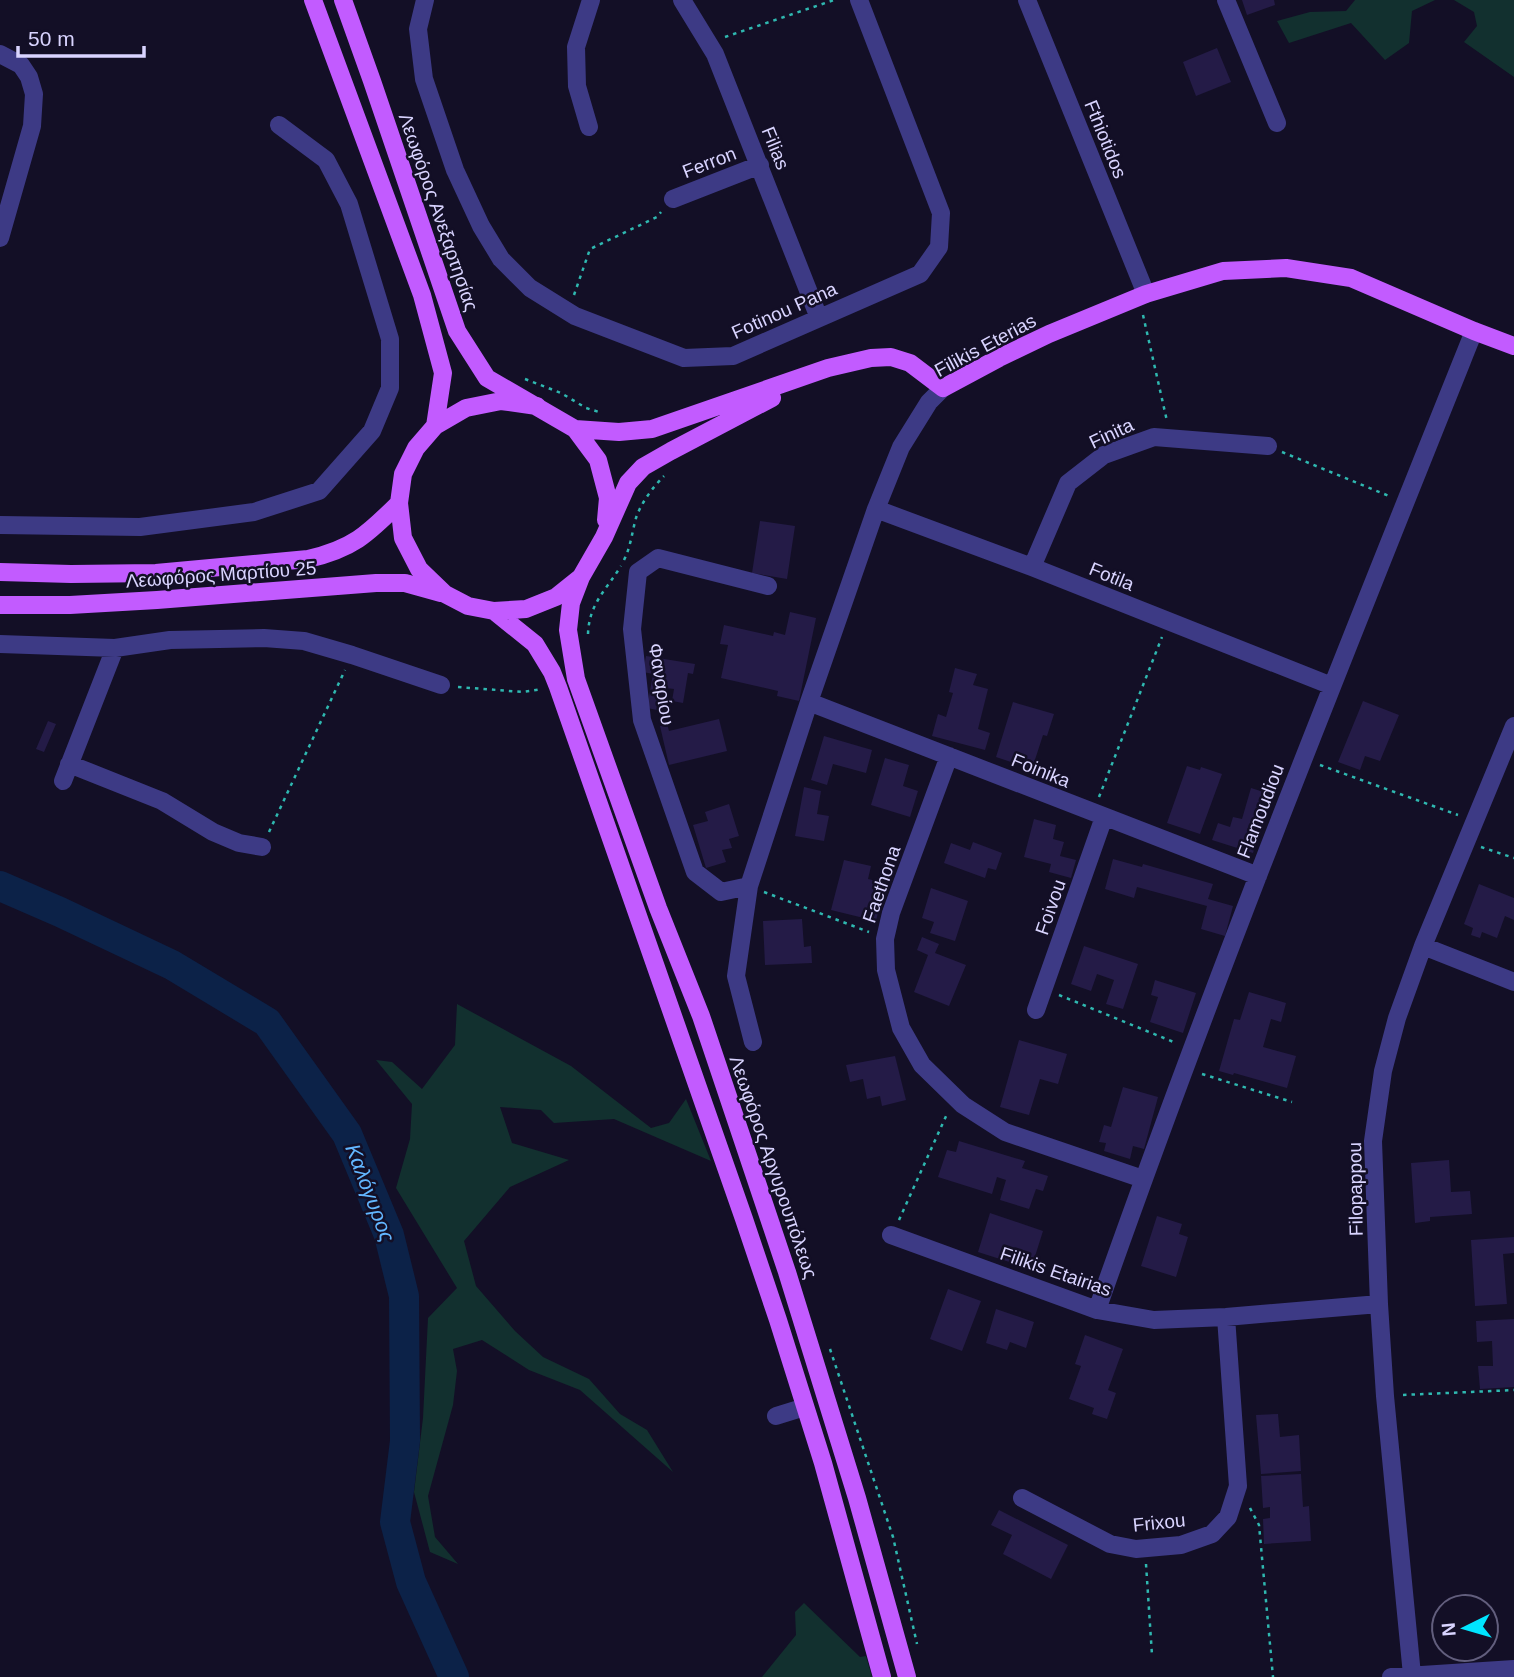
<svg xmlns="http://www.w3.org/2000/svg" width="1514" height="1677" font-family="Arial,sans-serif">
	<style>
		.green { fill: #12302f }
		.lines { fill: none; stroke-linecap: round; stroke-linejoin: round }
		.river { stroke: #0c2248; stroke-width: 30 }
		.building { fill: #241b47 }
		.path { stroke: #2fb8b0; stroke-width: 2.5; stroke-dasharray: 3.5 5; stroke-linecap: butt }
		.minor { stroke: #3d3a85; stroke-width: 18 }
		.major { stroke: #c25bff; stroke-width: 18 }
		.labels { text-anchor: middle; stroke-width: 5; stroke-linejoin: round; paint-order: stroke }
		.street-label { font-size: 19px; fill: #d9d4ff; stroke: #130f26 }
		.water-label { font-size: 21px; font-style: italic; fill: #62b6ff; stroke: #130f26 }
	</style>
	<rect width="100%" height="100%" fill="#130f26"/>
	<path class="green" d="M1355 0H1435L1412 11 1409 43 1385 60 1351 23 1289 43 1277 21 1310 12 1346 11Z
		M1454 0H1514V77L1464 42 1477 26 1474 12Z
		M457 1004 571 1066 651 1128 669 1123 686 1099 711 1161 614 1119 554 1123 541 1110 500 1107 512 1143 569 1160 510 1187 464 1241 476 1286 515 1331 543 1357 589 1379 620 1414 647 1430 673 1472 580 1390 529 1370 482 1340 453 1349 457 1371 453 1405 428 1496 435 1537 458 1564 430 1552 414 1492 423 1418 428 1318 457 1288 396 1188 410 1139 412 1104 376 1060 392 1062 422 1089 455 1045Z
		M804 1603 860 1657 866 1656 872 1677H762L796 1635 795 1612Z"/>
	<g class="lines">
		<path class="river" d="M0 886 60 912 172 965 267 1022 347 1134 389 1235 404 1296 405 1441 395 1522 411 1582 454 1677"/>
	</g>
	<path class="building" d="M1242 0H1274L1275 5 1247 15Z
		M1217 48 1231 82 1196 96 1183 62Z
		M760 521 795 526 787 579 752 573Z
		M790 612 816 618 799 701 777 696 778 691 721 678 728 645 720 644 724 625 773 636 774 632 785 635Z
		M646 656 695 664 693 674 688 673 683 703 672 701 674 689 666 688 662 711 647 708 653 674 643 672Z
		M955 668 977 674 973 685 988 689 978 729 990 733 985 750 932 736 938 714 946 717 953 693 949 692Z
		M1363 701 1399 715 1380 761 1365 756 1360 770 1338 762Z
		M1013 702 1054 714 1047 736 1043 735 1032 769 996 757Z
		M719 719 727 751 669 765 660 726 667 724 669 731Z
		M48 721 56 724 44 752 36 749Z
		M824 736 872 750 866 773 833 764 827 785 811 780Z
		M885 758 909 765 903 786 918 791 910 817 871 805Z
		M1187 766 1200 770 1201 767 1222 774 1200 834 1167 823Z
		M804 787 821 791 817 814 829 816 824 841 795 836Z
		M1251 788 1270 794 1253 853 1212 840 1218 823 1230 827 1233 817 1242 819Z
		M729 804 739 836 729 839 732 848 722 850 726 862 706 868 693 825 708 821 705 812Z
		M1034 819 1056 825 1053 839 1064 842 1060 856 1076 860 1071 878 1049 872 1051 864 1024 857Z
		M973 842 1002 853 996 870 988 868 985 878 944 863 951 843 970 850Z
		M1113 859 1142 867 1143 864 1213 884 1208 899 1233 906 1225 936 1201 929 1207 906 1137 887 1134 898 1105 889Z
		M844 860 871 866 868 879 885 883 876 921 831 910Z
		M1479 884 1514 898V920L1505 916 1497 938 1482 932 1480 938 1471 935 1473 928 1464 924Z
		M931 888 968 901 955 941 930 933 934 922 922 918Z
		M802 919 804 947 811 946 812 963 765 965 763 921Z
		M922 937 939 944 935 953 966 965 949 1006 914 992 928 955 917 950Z
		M1084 946 1138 964 1123 1009 1106 1004 1114 980 1097 974 1091 991 1071 984Z
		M1155 980 1196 993 1183 1033 1150 1022 1158 997 1151 995Z
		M1249 992 1286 1003 1281 1022 1271 1019 1263 1047 1296 1056 1287 1088 1234 1073 1233 1075 1219 1071 1234 1019 1240 1020Z
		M1019 1040 1067 1054 1058 1084 1040 1079 1029 1115 1000 1107Z
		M895 1056 906 1100 882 1106 880 1096 867 1099 863 1079 850 1082 846 1065Z
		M1123 1087 1158 1097 1144 1149 1133 1146 1130 1159 1104 1151 1106 1143 1099 1142 1104 1125 1111 1127Z
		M959 1141 1025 1161 1022 1168 1048 1176 1043 1191 1036 1189 1029 1209 1000 1200 1006 1180 997 1177 992 1194 938 1177 947 1150 956 1152Z
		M1449 1160 1451 1192 1470 1191 1472 1214 1430 1217V1221L1415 1223 1411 1163Z
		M990 1213 1043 1231 1031 1269 978 1252Z
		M1157 1216 1182 1224 1179 1234 1188 1237 1176 1277 1141 1266Z
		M1514 1237V1253L1503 1254 1507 1304 1475 1306 1471 1240Z
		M948 1289 981 1301 962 1351 930 1339Z
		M996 1309 1034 1322 1026 1348 1010 1342 1007 1350 986 1343Z
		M1514 1319V1387L1480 1389 1478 1366H1493L1492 1341 1477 1342 1476 1321Z
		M1085 1335 1123 1349 1108 1390 1116 1393 1107 1419 1092 1414 1094 1408 1069 1399 1081 1366 1075 1364Z
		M1278 1414 1280 1437 1299 1435 1301 1471 1261 1474 1256 1415Z
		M1301 1474 1303 1507 1309 1506 1311 1541 1264 1544 1263 1519 1270 1518V1507L1263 1508 1261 1476Z
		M999 1510 1068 1545 1051 1579 1003 1554 1012 1535 991 1525Z"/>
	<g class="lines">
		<path class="path" d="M725 37 834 0
			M574 295 590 249 657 217 661 212
			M1143 315 1167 421
			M525 379 561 393 586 408 599 412
			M1282 452 1389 496
			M624 560C631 546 632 532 636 518 641 503 653 487 664 476
			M588 634C589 604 606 590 621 566
			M458 687 523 692 542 689
			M1320 765 1458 815
			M1099 797 1162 637
			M269 832 345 670
			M1481 847 1514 858
			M764 892 869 932
			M1059 995 1176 1043
			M1202 1074 1292 1102
			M899 1220 947 1114
			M830 1349 893 1537 917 1644
			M1403 1395 1514 1390
			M1250 1508 1259 1525 1273 1677
			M1146 1564 1152 1655"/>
		<path class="minor" d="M425 0 418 29 424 79 455 170 481 226 501 259 530 288 575 316 684 358 733 356 920 274 939 247 941 213 859 0
			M682 0 715 54 819 318
			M1027 0 1146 294
			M1226 0 1277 123
			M0 54 21 65 29 77 34 94 32 126 0 238
			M589 127 577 86 576 47 591 0
			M673 199 760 165
			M876 509 1032 567 1332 686
			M0 525 140 527 254 512 319 491 372 431 390 388V339L349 204 326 160 279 125
			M1032 567 1068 483 1104 455 1154 437 1268 446
			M0 644 115 648 170 640 264 638 304 641 352 655 441 685
			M809 702 1258 876
			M949 756 891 913 885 939 886 970 901 1028 922 1065 963 1105 1005 1132 1143 1179
			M69 764 162 801 213 832 239 843 262 847
			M63 781 115 648
			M749 886 721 892 695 872 642 720 632 629 638 572 658 558 768 586
			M1423 946 1514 982
			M1036 1010 1104 817
			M753 1042 736 976 749 886 809 702 876 509 901 447 929 402 943 388
			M891 1235 1097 1310 1154 1320 1226 1317 1379 1304
			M1097 1310C1213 980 1344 655 1474 331
			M776 1416 805 1407
			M1022 1498 1110 1544 1136 1549 1181 1545 1212 1534 1228 1517 1238 1486 1226 1317
			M1412 1675 1385 1396 1379 1304 1373 1141 1383 1071 1397 1018 1423 946 1514 726
			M1391 1677 1514 1669"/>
		<path class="major" d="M313 0 422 295 443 373 435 426
			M343 0 372 81 457 331 487 378 575 429 598 460 608 498 606 520
			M537 406 501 401 466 408 435 426 416 448 403 474 399 503 403 538 419 569 445 594 468 606 494 611 526 609 556 597 581 577 604 537 628 483 643 467 671 451 772 398
			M575 429 619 432 652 429 828 368 871 358 891 357 910 363 943 388 999 358 1049 334 1146 294 1223 271 1286 268 1351 278 1474 331 1514 346
			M0 572 71 574 156 573 308 559C352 549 367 535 399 503
			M581 577 571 603 568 630 576 679 658 908 701 1016 787 1272 857 1498 907 1677
			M0 605H70L157 600 376 583H405L441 593
			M494 611 535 644 552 672 558 687 744 1219 778 1320 823 1463 882 1677"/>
	</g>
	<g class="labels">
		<g class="street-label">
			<text transform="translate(1106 139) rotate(68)" y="7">Fthiotidos</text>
			<text transform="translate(776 148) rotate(68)" y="7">Filias</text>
			<text transform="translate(709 162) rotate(-21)" y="7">Ferron</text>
			<text transform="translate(439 212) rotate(71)" y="7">Λεωφόρος Ανεξαρτησίας</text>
			<text transform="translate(784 310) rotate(-24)" y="7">Fotinou Pana</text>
			<text transform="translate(985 345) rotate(-28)" y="7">Filikis Eterias</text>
			<text transform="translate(1111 433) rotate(-25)" y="7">Finita</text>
			<text transform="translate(221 574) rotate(-4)" y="7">Λεωφόρος Μαρτίου 25</text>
			<text transform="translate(1112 576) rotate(22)" y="7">Fotila</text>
			<text transform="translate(662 684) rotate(81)" y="7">Φαναρίου</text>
			<text transform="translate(1041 770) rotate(22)" y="7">Foinika</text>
			<text transform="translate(1260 811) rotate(-69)" y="7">Flamoudiou</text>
			<text transform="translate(881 884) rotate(-71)" y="7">Faethona</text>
			<text transform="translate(1050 907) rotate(-71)" y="7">Foivou</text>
			<text transform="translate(774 1167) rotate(71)" y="7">Λεωφόρος Αργυρουπόλεως</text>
			<text transform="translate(1355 1189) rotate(-91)" y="7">Filopappou</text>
			<text transform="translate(1056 1271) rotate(19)" y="7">Filikis Etairias</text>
			<text transform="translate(1159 1522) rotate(-6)" y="7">Frixou</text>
		</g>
		<g class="water-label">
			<text transform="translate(370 1193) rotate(69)" y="7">Καλόγυρος</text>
		</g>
	</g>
	<g transform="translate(1465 1628) rotate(265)"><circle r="33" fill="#130f26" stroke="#625e7d" stroke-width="2"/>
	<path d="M0-5L12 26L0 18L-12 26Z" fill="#00e5ff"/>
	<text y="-10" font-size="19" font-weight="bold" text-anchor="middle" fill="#d9d4ff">N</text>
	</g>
	<path d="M18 46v10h126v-10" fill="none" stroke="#d9d4ff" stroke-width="3.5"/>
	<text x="28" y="46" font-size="21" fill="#d9d4ff" stroke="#130f26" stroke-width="5" paint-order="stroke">50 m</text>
</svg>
